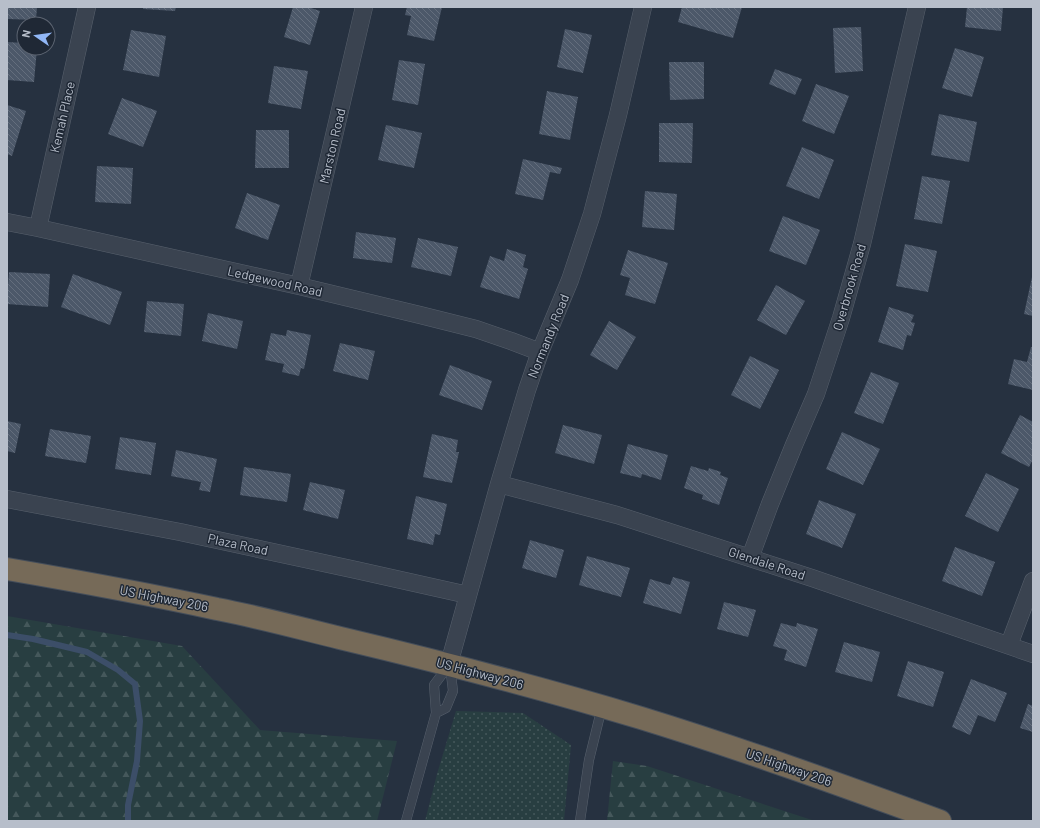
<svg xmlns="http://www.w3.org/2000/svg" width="1040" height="828" font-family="Barlow,sans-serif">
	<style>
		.green { fill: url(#green-dots) }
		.forest { fill: url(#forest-firs) }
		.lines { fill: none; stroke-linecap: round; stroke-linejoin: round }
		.stream { stroke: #3c4e68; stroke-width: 6 }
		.building { fill: url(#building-back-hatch) }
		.lane-casing { stroke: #58616d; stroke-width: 10 }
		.street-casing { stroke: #58616d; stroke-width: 18 }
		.highway-casing { stroke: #454e5a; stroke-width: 24 }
		.lane { stroke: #3a4350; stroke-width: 9 }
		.street { stroke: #3a4350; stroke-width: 17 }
		.highway { stroke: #766a58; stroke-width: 22 }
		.labels { text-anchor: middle; stroke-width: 3; stroke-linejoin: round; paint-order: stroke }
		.street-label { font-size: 13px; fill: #b7beca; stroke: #1f2835 }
	</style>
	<defs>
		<pattern id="green-dots" width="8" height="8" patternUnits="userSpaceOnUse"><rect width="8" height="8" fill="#283e41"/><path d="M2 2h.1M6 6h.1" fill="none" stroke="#45585b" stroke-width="1.8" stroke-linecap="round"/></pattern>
		<pattern id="forest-firs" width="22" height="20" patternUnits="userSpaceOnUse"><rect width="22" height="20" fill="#283e41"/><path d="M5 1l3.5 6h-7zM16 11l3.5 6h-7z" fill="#45585b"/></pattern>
		<pattern id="building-back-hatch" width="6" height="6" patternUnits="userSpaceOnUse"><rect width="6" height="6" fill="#4c5869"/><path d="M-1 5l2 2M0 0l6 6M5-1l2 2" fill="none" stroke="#646e7d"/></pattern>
	</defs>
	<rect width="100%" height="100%" fill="#263140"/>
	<path class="green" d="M456 711 523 713 571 745 564 821H425L437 774Z"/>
	<path class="forest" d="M7 616 182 646 260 730 397 741 377 821H7Z
		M613 761 647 766 815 821H607Z"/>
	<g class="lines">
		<path class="stream" d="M7 635 33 639 87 652 118 670 135 684 140 721 137 761 128 805V821"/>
	</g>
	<path class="building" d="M8 7H37L36 20 7 19Z
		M143 7H176L175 11 143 9Z
		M293 7H308L320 11 310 45 284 37Z
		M407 7H442L434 41 407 35 411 16 405 15Z
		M682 7H742L733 38 678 22Z
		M967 7H1003L1001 31 965 27Z
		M861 27 863 71 835 73 833 28Z
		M565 29 592 35 583 73 557 67Z
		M131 30 166 36 159 77 123 70Z
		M7 42 24 43V48H37L34 82 7 80Z
		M955 48 984 57 972 97 942 88Z
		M399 60 425 64 418 105 392 100Z
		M669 62H704V99L670 100Z
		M274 66 308 71 301 109 268 103Z
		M775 69 802 79 795 95 769 84Z
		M816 84 849 96 834 134 802 121Z
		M547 91 578 97 570 140 539 134Z
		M122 98 157 111 143 147 108 134Z
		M7 105 26 111 12 156 7 154Z
		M939 114 977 122 969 162 931 155Z
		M659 123H693L692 163 659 162Z
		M386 125 422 133 414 168 378 160Z
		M256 130H289V168H255Z
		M802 147 834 160 819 199 786 186Z
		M523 159 562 168 560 174 550 172 543 200 515 194Z
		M97 166 133 168 131 204 95 202Z
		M922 176 950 181 942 224 914 219Z
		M645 191 677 194 674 230 642 227Z
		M247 193 280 205 268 240 235 228Z
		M783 216 820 230 806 265 769 251Z
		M356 232 396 238 392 263 353 258Z
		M418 238 458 247 451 276 411 267Z
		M905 244 937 251 928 292 896 286Z
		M507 249 526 255 523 267 528 269 519 299 480 287 490 256 504 261Z
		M628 250 668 263 655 304 625 295 630 278 620 275Z
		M9 272 50 274 48 307 7 304Z
		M73 274 122 292 110 325 61 307Z
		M1032 277H1033V316L1024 314Z
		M776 285 805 301 786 335 757 320Z
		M147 301 184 304 181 336 144 332Z
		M889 307 914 315 911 322 915 323 911 336 907 335 903 350 878 342Z
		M208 313 243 321 237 349 202 341Z
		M609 321 636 337 617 370 590 355Z
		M287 330 311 335 304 369 301 368 299 376 282 372 284 364 265 360 271 333 286 336Z
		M340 343 375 351 368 380 333 371Z
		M1031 347 1033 348V390L1008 384 1014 359 1027 362Z
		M750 356 779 370 760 409 731 395Z
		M450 365 492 381 482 410 439 395Z
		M871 372 899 383 883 424 854 413Z
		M1020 415 1033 422V459L1029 467 1001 453Z
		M7 421 21 424 15 453 7 451Z
		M563 425 602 435 594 464 555 453Z
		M50 429 91 436 86 463 45 456Z
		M842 432 880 449 863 485 826 469Z
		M432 434 458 440 456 452H459L452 483 423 477Z
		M120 437 156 443 151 475 115 469Z
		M628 444 668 455 661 480 642 474 641 478 620 473Z
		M176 450 217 459 210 492 199 490 201 482 171 476Z
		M691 466 708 471 709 468 721 472 720 475 728 478 719 505 702 499 703 495 684 488Z
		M244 467 291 474 287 502 240 495Z
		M986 473 1019 489 998 532 965 516Z
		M310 482 345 490 338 519 303 510Z
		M416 496 447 504 440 535 435 534 433 545 407 539Z
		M819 500 856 514 842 548 806 534Z
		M530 540 564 550 556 578 522 568Z
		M955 547 995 562 982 596 942 581Z
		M587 556 630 568 621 597 579 585Z
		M673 577 690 582 681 614 643 603 650 579 670 585Z
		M724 602 756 610 748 637 717 629Z
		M781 623 796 627 797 623 818 629 806 667 784 660 787 650 773 646Z
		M844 642 880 652 872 682 835 672Z
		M908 661 944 672 933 707 897 696Z
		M971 679 1007 693 995 722 978 715 970 735 952 727Z
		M1028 704 1033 706V732L1020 728Z"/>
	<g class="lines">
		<defs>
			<path id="lane" d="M436 713 446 708 453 691 450 666
				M406 821 436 713 434 685 449 665
				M580 821 589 760 602 707"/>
			<path id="street" d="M7 222 38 228 299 286 420 315 476 329 511 341 540 352
				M38 228 87 7
				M299 286 364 7
				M499 484 617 515 812 578 1033 654
				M7 499 180 532 356 570 468 595
				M750 558 770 504 794 445 816 394 841 318 862 244 917 7
				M1009 645 1033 581
				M449 664 499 484 527 390 540 352 570 280 592 214 618 115 643 7"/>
			<path id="highway" d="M7 569C77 581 148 594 217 609 259 617 299 628 340 638 441 662 542 688 641 718 742 749 841 785 940 821"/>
		</defs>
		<use href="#lane" class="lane-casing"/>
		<use href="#street" class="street-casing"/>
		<use href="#highway" class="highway-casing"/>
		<use href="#lane" class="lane"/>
		<use href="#street" class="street"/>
		<use href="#highway" class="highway"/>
	</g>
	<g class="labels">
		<g class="street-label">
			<text transform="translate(62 117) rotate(-77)" y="5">Kemah Place</text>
			<text transform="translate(332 146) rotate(-77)" y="5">Marston Road</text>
			<text transform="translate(275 281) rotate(13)" y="5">Ledgewood Road</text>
			<text transform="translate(849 287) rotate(-74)" y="5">Overbrook Road</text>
			<text transform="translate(548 336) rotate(-68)" y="5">Normandy Road</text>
			<text transform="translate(238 544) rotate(12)" y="5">Plaza Road</text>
			<text transform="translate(767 563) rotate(18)" y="5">Glendale Road</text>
			<text transform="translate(164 598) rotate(11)" y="5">US Highway 206</text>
			<text transform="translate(480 673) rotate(15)" y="5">US Highway 206</text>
			<text transform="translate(789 767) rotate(19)" y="5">US Highway 206</text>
		</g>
	</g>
	<rect width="1040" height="828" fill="none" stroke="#b7beca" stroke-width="16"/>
	<g transform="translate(36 36) rotate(283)"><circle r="19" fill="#1f2835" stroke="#5c6471"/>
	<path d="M0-3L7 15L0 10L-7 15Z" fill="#91b7f6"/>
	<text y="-6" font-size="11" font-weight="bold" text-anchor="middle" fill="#b7beca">N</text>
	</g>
</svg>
